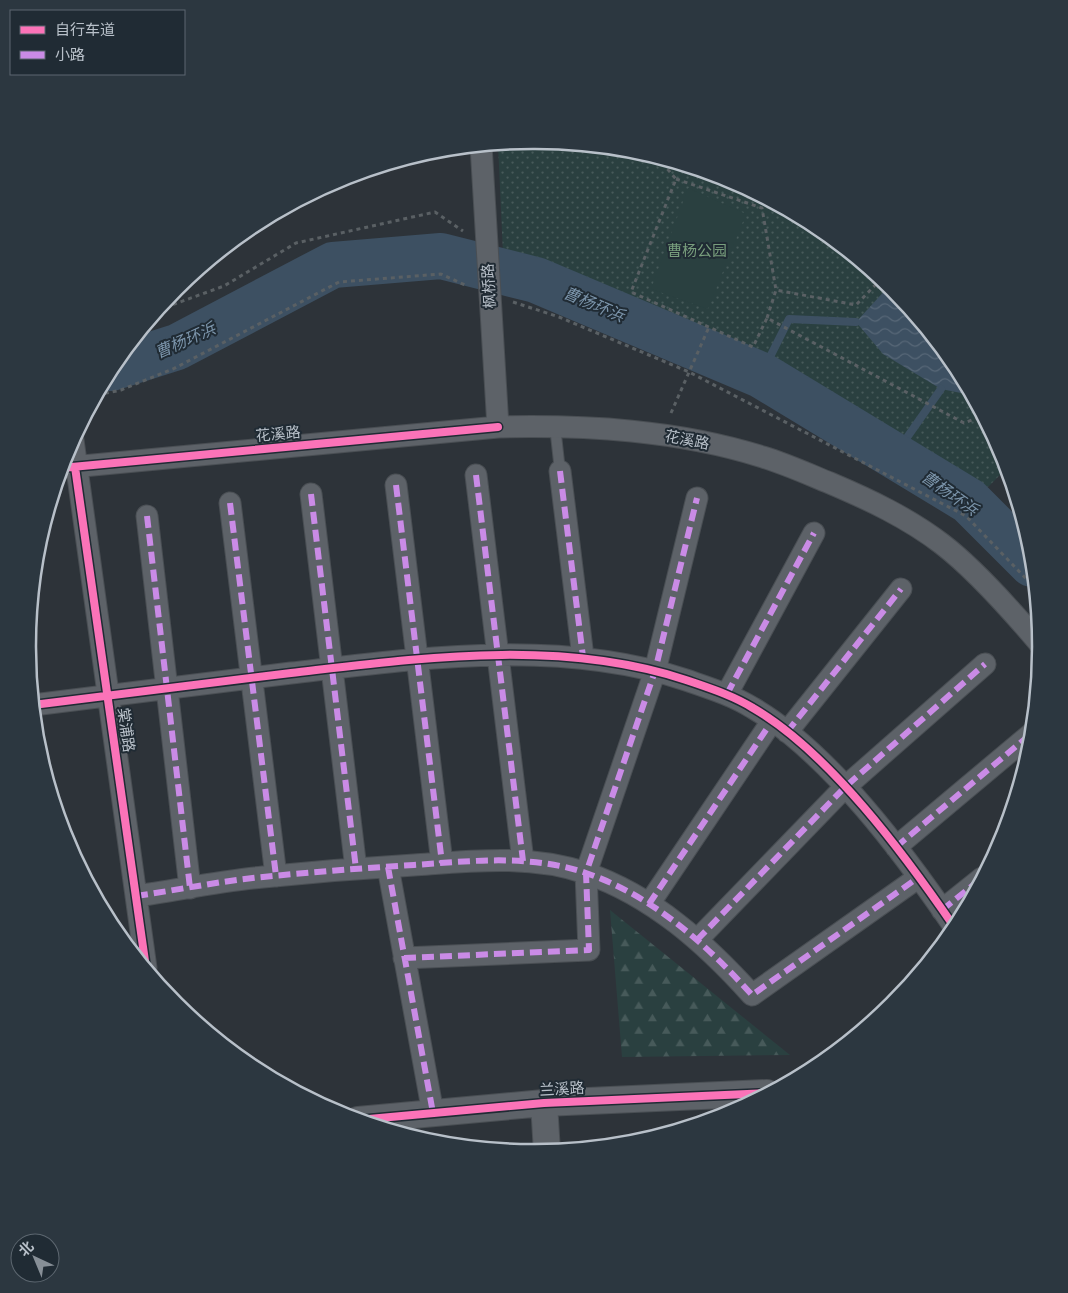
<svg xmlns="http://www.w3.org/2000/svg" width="1068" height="1293" font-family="Helvetica,'Noto Sans SC',sans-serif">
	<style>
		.grass { fill: url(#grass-dots) }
		.forest { fill: url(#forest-firs) }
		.pitch { fill: #2a4040 }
		.water { fill: url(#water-waves) }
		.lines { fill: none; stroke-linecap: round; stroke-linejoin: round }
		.stream { stroke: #3d5062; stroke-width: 8 }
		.river { stroke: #3d5062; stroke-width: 46 }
		.service-casing { stroke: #4a4f54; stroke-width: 12 }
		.minor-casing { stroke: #4a4f54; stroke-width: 23 }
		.tertiary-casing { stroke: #4a4f54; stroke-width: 28 }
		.path { stroke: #5a6064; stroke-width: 3; stroke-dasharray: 4 4; stroke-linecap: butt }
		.service { stroke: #5d6268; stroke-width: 10 }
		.minor { stroke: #5d6268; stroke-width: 21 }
		.tertiary { stroke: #5d6268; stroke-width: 26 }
		.quiet { stroke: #ca8be6; stroke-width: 6; stroke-dasharray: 12 6; stroke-linecap: butt }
		.cycleway-casing { stroke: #202b34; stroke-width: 11 }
		.cycleway { stroke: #fb73b8; stroke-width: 8 }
		.labels { text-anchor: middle; stroke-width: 4; stroke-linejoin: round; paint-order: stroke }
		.park-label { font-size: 15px; fill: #789e7d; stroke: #202b34 }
		.street-label { font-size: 15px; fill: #b8c0c9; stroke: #202b34 }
		.water-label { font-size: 16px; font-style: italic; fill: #7b94aa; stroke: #202b34 }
		.rim { fill: none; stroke: #b8c0c9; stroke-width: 2.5 }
	</style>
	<defs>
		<pattern id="grass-dots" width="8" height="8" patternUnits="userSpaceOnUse" patternTransform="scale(1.25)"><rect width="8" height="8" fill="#2a4040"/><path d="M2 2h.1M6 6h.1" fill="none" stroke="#475a5a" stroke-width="1.8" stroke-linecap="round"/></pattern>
		<pattern id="forest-firs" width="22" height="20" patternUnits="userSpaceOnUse" patternTransform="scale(1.25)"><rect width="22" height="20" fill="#2a4040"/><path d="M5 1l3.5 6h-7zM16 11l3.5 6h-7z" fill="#475a5a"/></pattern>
		<pattern id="water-waves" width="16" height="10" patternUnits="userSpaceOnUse" patternTransform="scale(1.25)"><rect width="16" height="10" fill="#3d5062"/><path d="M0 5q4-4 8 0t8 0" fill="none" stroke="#576777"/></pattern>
	</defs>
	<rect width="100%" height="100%" fill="#2d3339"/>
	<path class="grass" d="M534 140 633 150 728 179 816 226 892 289 955 365 1002 453 1007 468 988 487 705 338 503 254 498 144Z"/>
	<path class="forest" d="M610 910 790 1055 622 1057Z"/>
	<path class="pitch" d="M688 188 746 214 708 309 651 289Z"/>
	<path class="water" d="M889 286 955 365 971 395 941 389 883 354 856 322Z"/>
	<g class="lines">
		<path class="stream" d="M761 375 789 319 856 322
			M894 456 941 389"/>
		<path class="river" d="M111 368 177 347 333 265 441 256 536 280 761 375 969 501 1032 564"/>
		<defs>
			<path id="service" d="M555 426 560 471"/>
			<path id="minor" d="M481 145 498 427
				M73 440 146 968
				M61 468 498 427C587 425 677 430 763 457 786 464 808 474 830 483 870 500 908 518 942 544 976 570 1012 611 1040 644
				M560 471 583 657
				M476 475 523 861
				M396 485 442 863
				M311 494 356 869
				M230 503 276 876
				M147 516 190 888
				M727 694 814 533
				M33 705C119 694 205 683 291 673 421 658 558 638 686 680 709 688 732 695 753 708 830 753 905 855 955 928
				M787 732 901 589
				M896 847 1032 733
				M388 867 433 1113
				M136 896C178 890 220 881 263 877 313 872 363 868 414 865 471 861 530 854 586 873 653 896 706 944 752 995L919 877
				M649 904 772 721
				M942 910 982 878
				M697 940 844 788 985 664
				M404 958 589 950 586 873 655 671 697 498"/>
			<path id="tertiary" d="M544 1103 547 1152
				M358 1120 544 1103 767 1093"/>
		</defs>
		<use href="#service" class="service-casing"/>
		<use href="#minor" class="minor-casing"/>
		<use href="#tertiary" class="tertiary-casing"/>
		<path class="path" d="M657 157 676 179 631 292 753 347 767 318 964 423 982 416
			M676 179 762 208 776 290
			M513 302 559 317 689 372 966 516 1035 588
			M158 310 224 286 296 243 435 212 463 231
			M767 318 776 290 856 305 881 279
			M97 395 121 390 173 369 339 282 441 274 465 285
			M671 413 709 327"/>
		<use href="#service" class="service"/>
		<use href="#minor" class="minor"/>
		<use href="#tertiary" class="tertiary"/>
		<path class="quiet" d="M560 471 583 657
			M476 475 523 861
			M396 485 442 863
			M311 494 356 869
			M230 503 276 876
			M147 516 190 888
			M727 694 814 533
			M787 732 901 589
			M896 847 1032 733
			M388 867 433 1113
			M136 896C178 890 220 881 263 877 313 872 363 868 414 865 471 861 530 854 586 873 653 896 706 944 752 995L919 877
			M649 904 772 721
			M942 910 982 878
			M697 940 844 788 985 664
			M404 958 589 950 586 873 655 671 697 498"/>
		<defs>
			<path id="cycleway" d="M75 467 146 968
				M61 468 498 427
				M33 705C119 694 205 683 291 673 421 658 558 638 686 680 709 688 732 695 753 708 830 753 905 855 955 928
				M358 1120 544 1103 767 1093"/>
		</defs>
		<use href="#cycleway" class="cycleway-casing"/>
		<use href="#cycleway" class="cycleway"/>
	</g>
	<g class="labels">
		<g class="park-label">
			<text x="697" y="256">曹杨公园</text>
		</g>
		<g class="street-label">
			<text transform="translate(489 286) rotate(-93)" y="5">枫桥路</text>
			<text transform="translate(278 434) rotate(-5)" y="5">花溪路</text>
			<text transform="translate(687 440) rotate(11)" y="5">花溪路</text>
			<text transform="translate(126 730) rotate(82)" y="5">棠浦路</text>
			<text transform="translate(562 1089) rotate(-3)" y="5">兰溪路</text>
		</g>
		<g class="water-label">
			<text transform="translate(594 304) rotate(23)" y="6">曹杨环浜</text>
			<text transform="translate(185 340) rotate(-24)" y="6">曹杨环浜</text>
			<text transform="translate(950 493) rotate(35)" y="6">曹杨环浜</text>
		</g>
	</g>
	<path d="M0 0H1068V1293H0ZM533 149H535A497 497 0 0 1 1032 646V647A497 497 0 0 1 535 1144H533A497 497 0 0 1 36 647V646A497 497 0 0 1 533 149Z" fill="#2c3740" fill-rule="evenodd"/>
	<path class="rim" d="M533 149H535A497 497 0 0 1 1032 646V647A497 497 0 0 1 535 1144H533A497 497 0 0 1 36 647V646A497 497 0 0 1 533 149Z"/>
	<rect x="10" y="10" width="175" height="65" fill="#202b34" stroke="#5d6770"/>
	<rect x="20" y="26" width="25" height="8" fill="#fb73b8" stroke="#5d6770"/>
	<text x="55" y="35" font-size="15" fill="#b8c0c9">自行车道</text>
	<rect x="20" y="51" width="25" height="8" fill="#ca8be6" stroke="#5d6770"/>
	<text x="55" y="60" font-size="15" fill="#b8c0c9">小路</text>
	<g transform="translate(35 1258) rotate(316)"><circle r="24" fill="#202b34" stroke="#5d6770"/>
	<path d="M0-4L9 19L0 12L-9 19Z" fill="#878f97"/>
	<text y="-8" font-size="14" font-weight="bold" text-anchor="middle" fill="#b8c0c9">北</text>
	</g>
</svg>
